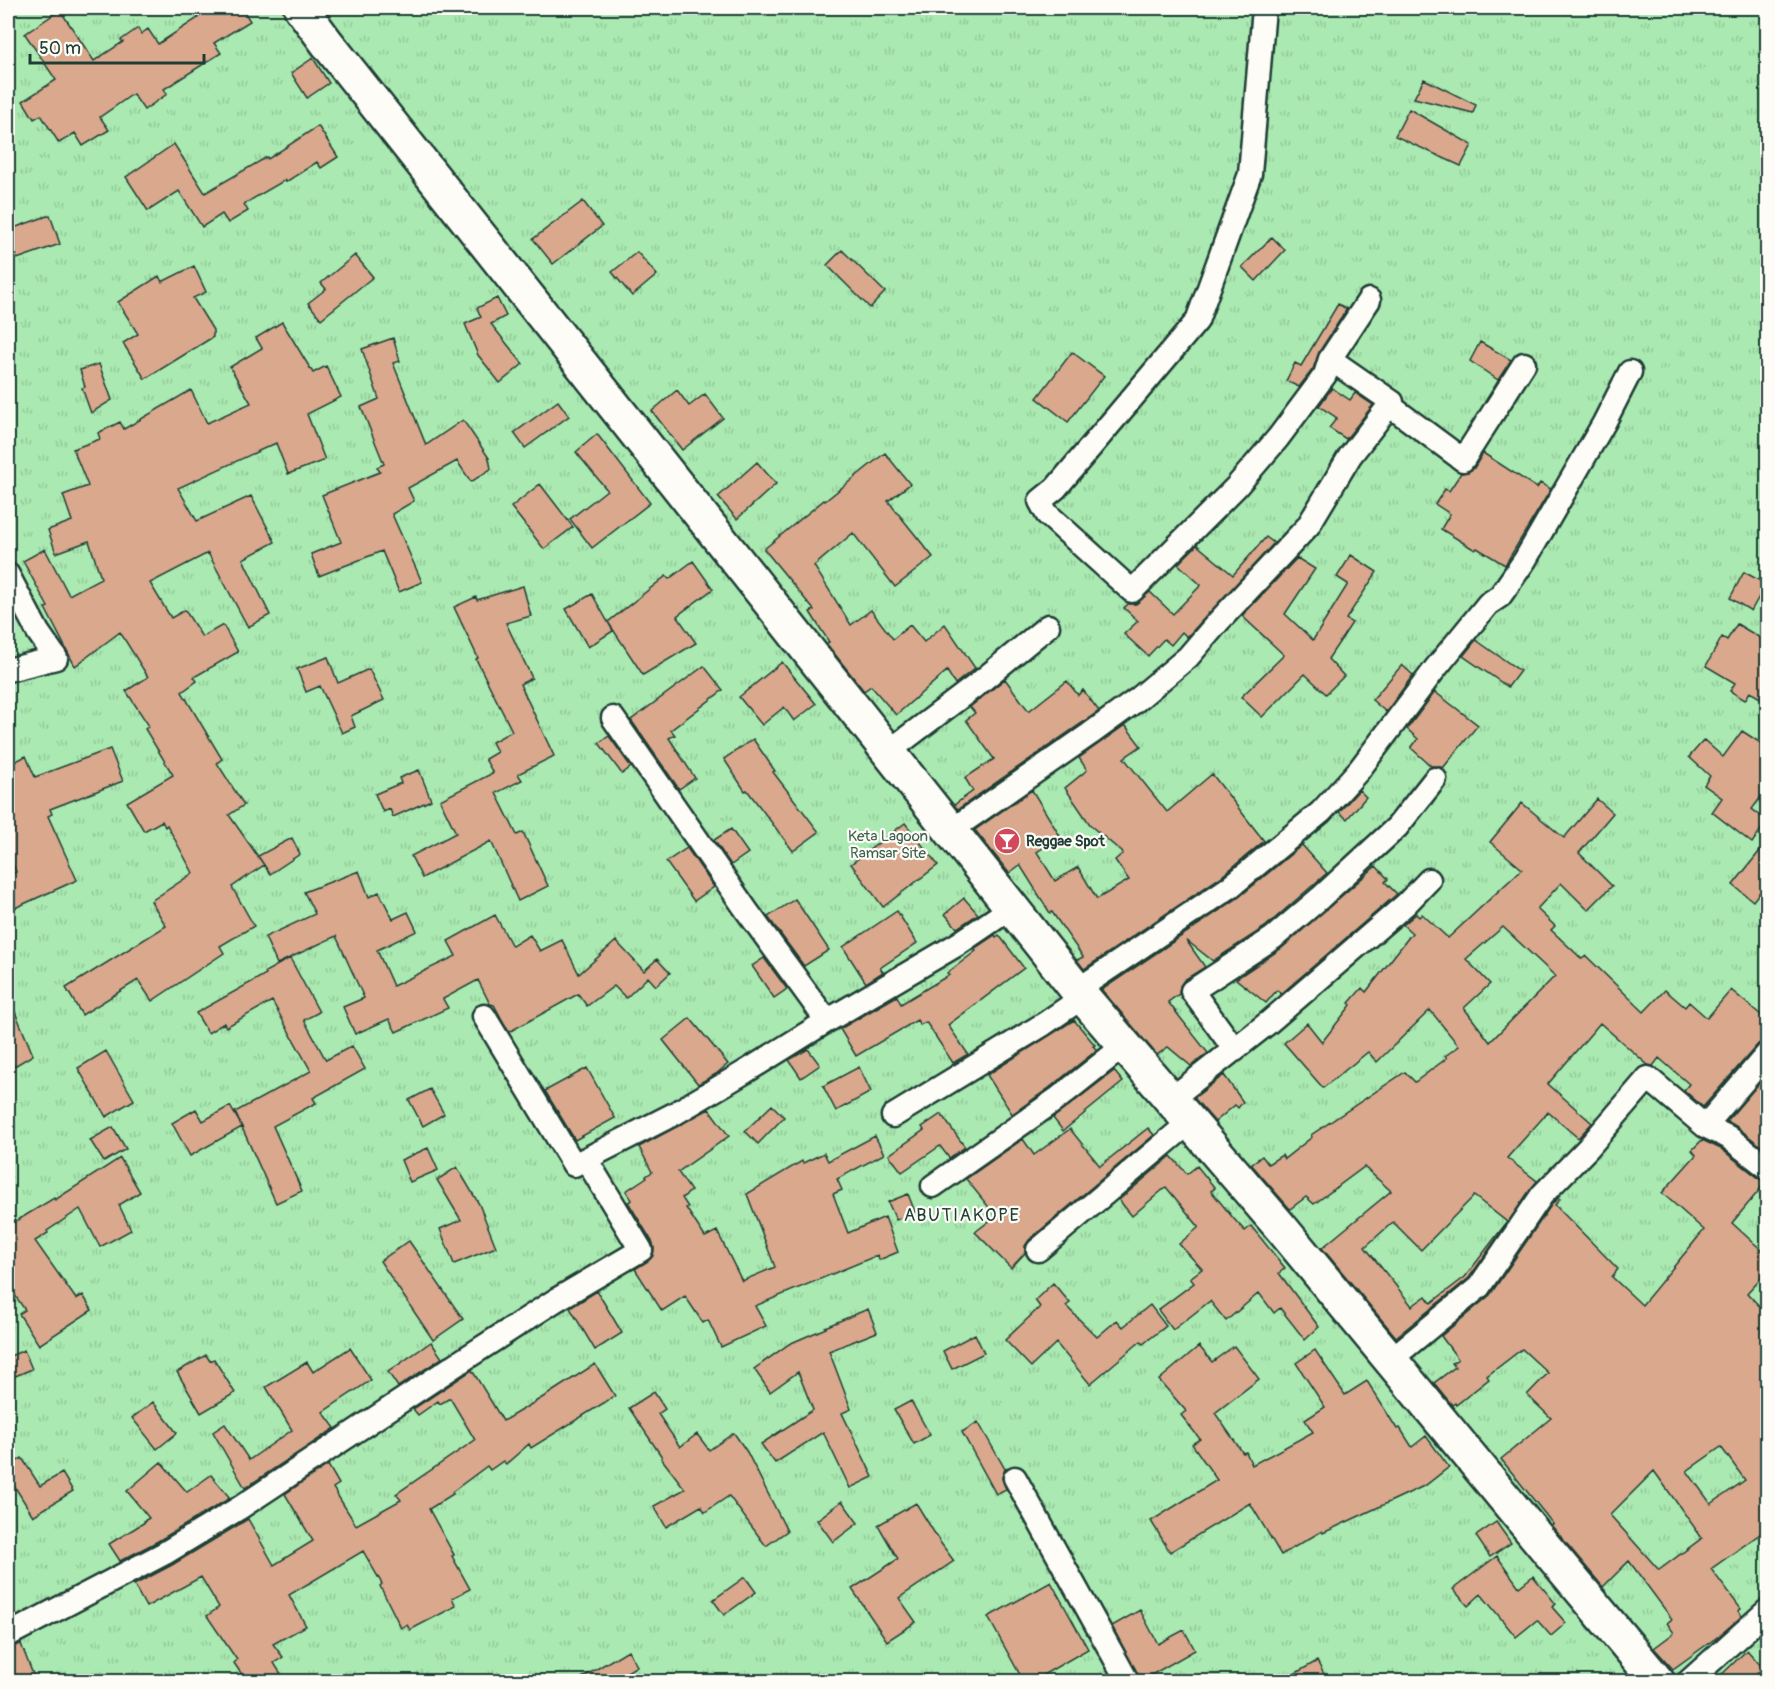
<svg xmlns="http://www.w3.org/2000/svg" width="1775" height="1689" font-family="Pangolin,sans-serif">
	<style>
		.park { fill: url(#park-tufts); stroke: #649372; stroke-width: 1.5 }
		.building { fill: #daa88c; stroke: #1f3d34; stroke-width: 1.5; fill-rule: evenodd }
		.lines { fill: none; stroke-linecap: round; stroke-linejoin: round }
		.street-casing { stroke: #1f3d34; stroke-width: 27 }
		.secondary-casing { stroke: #1f3d34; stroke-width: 38 }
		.street { stroke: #fdfcf7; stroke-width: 22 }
		.secondary { stroke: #fdfcf7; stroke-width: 33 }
		.labels { text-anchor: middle; stroke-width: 4.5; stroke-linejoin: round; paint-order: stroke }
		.park-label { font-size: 15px; fill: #3b5f4d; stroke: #fdfcf7 }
		.poi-label { font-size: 15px; font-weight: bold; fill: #1f3d34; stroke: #fdfcf7; text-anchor: start }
		.quarter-label { font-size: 18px; letter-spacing: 1.5px; fill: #1f3d34; stroke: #fdfcf7 }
	</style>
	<defs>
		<pattern id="park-tufts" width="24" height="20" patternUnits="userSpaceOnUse" patternTransform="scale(1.5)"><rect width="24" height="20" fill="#aae9b1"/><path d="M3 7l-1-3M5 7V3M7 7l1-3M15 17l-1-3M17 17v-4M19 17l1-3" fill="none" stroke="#92c999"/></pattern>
	</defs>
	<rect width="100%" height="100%" fill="#f2e3d7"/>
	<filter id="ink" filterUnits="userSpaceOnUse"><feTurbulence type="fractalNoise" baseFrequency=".0167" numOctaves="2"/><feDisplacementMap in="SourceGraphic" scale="12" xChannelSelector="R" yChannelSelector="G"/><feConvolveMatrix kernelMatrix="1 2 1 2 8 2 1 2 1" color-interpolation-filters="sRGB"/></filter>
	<g filter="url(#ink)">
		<path class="park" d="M8 8H1767V1681H8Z"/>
		<path class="building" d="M209 8H242L250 21 214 43 221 53 164 89 167 94 144 110 133 94 100 117 109 130 83 146 75 133 59 143 41 115 34 119 23 101 56 80 25 34 60 10 94 61 123 42 121 40 138 28 141 34 148 29 158 44 198 18 197 15Z
			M313 58 329 83 307 98 291 73Z
			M1424 79 1476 105 1473 113 1414 98Z
			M1409 109 1472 145 1461 166 1395 136Z
			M318 126 338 157 321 168 317 162 286 182 285 180 244 204 248 211 228 223 222 214 202 227 179 191 148 211 126 177 174 144 205 193 267 157 268 159Z
			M583 201 602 226 553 264 533 239Z
			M50 215 60 244 17 259 8 230Z
			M1272 237 1285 250 1256 281 1242 267Z
			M842 250 885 292 870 308 827 265Z
			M637 252 657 275 632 296 612 272Z
			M355 255 373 277 321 319 308 303 326 289 321 283Z
			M194 266 206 292 193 298 213 330V337L145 379 123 343 138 334 118 302 159 276 162 282Z
			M497 298 506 316 491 324 523 364 500 383 478 355 465 324 481 317 477 308Z
			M1338 304 1347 309 1319 352 1313 369 1299 387 1286 381 1295 363 1301 366Z
			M282 322 313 373 326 366 341 397 307 414 325 460 288 474 276 443 178 488 197 521 251 496 275 542 243 559 270 615 248 627 208 553 150 583 171 618 185 610 202 637 223 625 238 652 194 677 197 681 182 692 222 759 217 763 244 805 229 815 264 865 232 887 254 926 220 946 224 953 152 1001 138 980 82 1015 66 988 166 926 151 901 193 873 167 825 165 827 162 821 144 831 127 802 173 775 145 729 149 726 126 691 148 677 120 632 75 666 45 608 48 607 23 561 45 549 69 595 101 578 89 541 56 553 48 530 72 521 63 495 88 486 73 449 100 439 98 433 120 422 124 429 191 390 207 423 251 403 230 367 262 348 256 338Z
			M393 338 400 361 393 363 426 445 463 420 489 458 491 469 471 482 457 461 408 488 414 501 392 514 422 582 399 592 382 551 319 576 311 554 341 542 322 495 380 472 377 467 384 464 361 407 379 399 362 349Z
			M1480 342 1511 360 1498 380 1470 361Z
			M1072 352 1104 376 1068 422 1037 398Z
			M99 364 112 400 91 413 82 388 85 387 80 370Z
			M1332 388 1350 400 1355 393 1373 405 1346 439 1329 428 1337 418 1319 406Z
			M677 390 689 406 705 394 723 418 682 450 652 411Z
			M558 401 569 416 525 448 514 433Z
			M597 434 650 503 592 548 570 519 607 490 576 452Z
			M885 453 910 484 888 501 933 557 895 587 853 533 814 566 851 625 871 610 893 639 910 625 924 642 945 624 975 668 955 684 947 671 896 715 871 686 864 691 826 643 829 642 810 612 814 610 764 549 824 500 825 501Z
			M1483 453 1537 488 1540 483 1551 489 1505 565 1477 548 1475 550 1441 529 1450 514 1435 504 1445 489 1449 491 1461 473 1468 472 1474 468Z
			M757 462 776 484 737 519 718 497Z
			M540 484 573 527 544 549 511 507Z
			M1266 537 1274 543 1187 637 1182 632 1171 645 1164 639 1148 656 1124 634 1138 621 1124 608 1128 604H1136L1150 592 1173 614 1201 585 1178 564 1197 545 1233 575Z
			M1351 555 1377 572 1346 619 1352 623 1328 659 1344 676 1326 694 1305 674 1262 717 1241 697 1284 655 1242 616 1297 558 1315 569 1285 614 1313 640 1348 584 1337 577Z
			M693 561 713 589 677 616 696 643 643 675 608 622 666 576 669 579Z
			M1744 572 1766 584 1751 611 1730 598Z
			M523 586 531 616 506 623 532 678 520 684 554 756 518 774 522 780 496 793 517 835 523 832 548 886 518 901 491 841 422 878 411 856 456 833 440 800 493 773 485 759 497 752 492 742 512 731 476 659 478 658 454 607 476 597 477 600Z
			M592 594 613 631 588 647 566 609Z
			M1737 624 1767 642V702L1750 692 1745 700 1730 691 1735 683 1706 666 1722 637 1727 640Z
			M1476 640 1520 671 1508 687 1463 656Z
			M328 657 338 683 369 669 384 700 351 716 355 727 342 733 320 686 306 692 297 669Z
			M782 662 816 704 794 721 784 707 762 725 739 697Z
			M1402 665 1413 675 1386 712 1372 700Z
			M704 666 723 690 671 730 675 735 669 738 695 778 679 789 631 720Z
			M1005 679 1028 710H1030L1067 681 1078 695 1083 690 1099 711 958 809 954 805 973 791 965 778 994 759 966 720 975 713 970 707Z
			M1435 692 1478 725 1443 768 1438 766H1431L1411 748 1418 739 1407 729Z
			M1125 725 1141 746 1124 758 1167 812 1212 774 1264 841 1222 876 1084 969 1077 960 1083 957 1052 912 1050 913 1020 865 1009 873 975 830 1032 790 1060 836 1037 852 1055 881 1078 867 1097 899 1129 880 1115 860 1123 853 1091 826 1065 788 1087 770 1079 758Z
			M1742 731 1767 747V789L1752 809 1767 821 1752 843 1712 812 1722 798 1704 785 1710 776 1689 757 1704 740 1723 757Z
			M609 736 631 767 622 774 599 743Z
			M753 739 775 771 773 772 819 832 793 851 747 790 745 791 724 759Z
			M110 749 123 781 50 809 52 814 48 816 77 880 8 911V876L16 872 8 852V765L26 756 35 777Z
			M419 770 431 800 393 817 390 809 383 812 375 794 401 783 399 778Z
			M1359 790 1366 797 1347 819 1339 812Z
			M1597 799 1613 813 1579 853 1612 886 1588 910 1561 883 1537 909 1555 926 1551 930 1582 959 1586 956 1644 1012 1665 990 1685 1007 1689 1002 1707 1018 1731 990 1767 1020V1040L1758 1044 1703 1107 1684 1090 1689 1084 1659 1058 1653 1066 1648 1065 1600 1023 1548 1084 1592 1123 1578 1138 1548 1112 1507 1158 1537 1181 1469 1278 1396 1337 1322 1248 1391 1191 1364 1167 1314 1204 1306 1197 1290 1209 1251 1164 1262 1156 1268 1164 1282 1155 1284 1159 1312 1137 1311 1135 1405 1072 1415 1082 1447 1058 1445 1056 1459 1046 1430 1010 1377 1062 1368 1052 1323 1088 1284 1043 1307 1023 1322 1042 1351 1005 1349 1003 1362 988 1366 992 1412 933 1403 925 1416 914 1419 917 1422 914 1448 938 1522 869 1490 842 1522 803 1564 838ZM1503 927 1555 976 1490 1042 1464 1008 1490 984 1466 959ZM1474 1196 1507 1222 1465 1277 1431 1303 1426 1296 1412 1306 1365 1247 1393 1222 1421 1250Z
			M905 823 938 865 883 907 851 864Z
			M731 829 748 853 731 865 714 840Z
			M292 838 300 854 270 874 258 856Z
			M1767 842V883L1753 901 1733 885Z
			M1302 845 1327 873 1265 927 1213 961 1186 940 1205 967 1184 980 1180 986 1179 994 1168 1002 1208 1053 1191 1066 1168 1047 1157 1055 1102 990 1238 898Z
			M687 848 714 887 694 901 666 862Z
			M1376 866 1388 879 1385 882 1397 894 1281 994 1277 990 1266 1003 1236 979 1282 948Z
			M359 871 369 897 379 892 393 919 408 912 417 931 377 950 393 986 456 956 448 941 495 915 512 946 530 935 540 951 562 940 579 974 616 941 644 971 657 959 670 973 656 986 648 977 626 998 614 986 587 1006 578 994 509 1032 494 1005 490 1004 478 980 443 999 448 1008 396 1032 389 1019 355 1034 343 1007 364 998 336 936 277 964 265 937 315 914 304 892Z
			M964 898 978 914 957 928 945 914Z
			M795 899 829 950 804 966 768 917Z
			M897 911 917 943 880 968 883 972 866 983 843 947Z
			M995 935 996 937 999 935 1024 968 948 1025 968 1054 953 1063 926 1022 920 1025 917 1020 856 1056 840 1029 897 996 901 1004 949 975 947 973 976 951 974 949Z
			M290 958 319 1012 304 1020 326 1060 352 1046 365 1069 313 1098 316 1103 273 1126 302 1191 276 1203 235 1112 311 1071 272 1001 226 1027 224 1023 208 1033 196 1013 266 974 265 972Z
			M764 958 787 989 774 998 752 966Z
			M8 995 33 1055 8 1070Z
			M690 1018 728 1064 716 1074 698 1084 663 1040Z
			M1074 1020 1095 1045 1093 1046 1097 1050 1049 1088 1012 1114 987 1075Z
			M808 1049 820 1065 801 1078 789 1060Z
			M106 1051 134 1100 106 1117 78 1068Z
			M859 1067 871 1092 836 1111 823 1086Z
			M587 1068 615 1118 575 1140 545 1091Z
			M1114 1071 1123 1082 1063 1131 1053 1118Z
			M1767 1074V1151L1736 1126 1727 1121Z
			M1224 1075 1243 1102 1238 1108 1235 1105 1215 1122 1194 1098Z
			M430 1089 444 1114 423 1126 409 1100Z
			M772 1105 784 1117 758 1144 745 1131Z
			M230 1106 242 1127 190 1156 172 1123 196 1109 203 1121Z
			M709 1109 729 1136 678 1172 691 1191 682 1198 688 1207 686 1208 705 1237 717 1231 742 1281 775 1267 747 1194 802 1161 803 1163 824 1153 828 1161 875 1136 884 1154 837 1179 842 1190 833 1194 848 1233 885 1217 898 1252 879 1260 878 1255 755 1306 766 1326 721 1347 708 1320 703 1323 685 1296 662 1311 635 1269 648 1261 653 1256 654 1249 653 1243 628 1202 632 1200 626 1191 647 1177 646 1176 652 1172 639 1147Z
			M941 1114 965 1147 949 1158 940 1146 902 1172 889 1155 924 1130 922 1127Z
			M113 1127 126 1149 104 1162 90 1140Z
			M1148 1128 1154 1135 1029 1240 1025 1246V1253L1011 1268 975 1232 996 1216 966 1179 1023 1139 1034 1155 1070 1129 1100 1166Z
			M1702 1140 1721 1149 1760 1179 1767 1181 1732 1223 1767 1255V1271L1747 1293 1767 1314V1529L1711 1569 1741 1609 1738 1611 1742 1616 1720 1635 1673 1669 1654 1648 1674 1633 1667 1623 1672 1619 1629 1561 1603 1587 1551 1525 1553 1524 1501 1459 1551 1418 1527 1395 1548 1373 1522 1349 1487 1376 1489 1379 1456 1405 1455 1403 1452 1405 1434 1383 1455 1367 1452 1363 1458 1359 1441 1336 1490 1295 1552 1204 1558 1198 1560 1199 1555 1205 1618 1269 1612 1277 1642 1305 1704 1230 1662 1193 1696 1155 1692 1150ZM1721 1447 1745 1480 1711 1504 1687 1471ZM1654 1471 1702 1538 1659 1570 1610 1515Z
			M428 1148 438 1170 410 1182 401 1160Z
			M1171 1156 1187 1174 1197 1166 1215 1188 1211 1191 1234 1219 1245 1231 1251 1226 1285 1268 1279 1273 1319 1327 1305 1340 1280 1308 1274 1313 1259 1293 1226 1321 1210 1301 1173 1330 1158 1310 1194 1283 1190 1278 1202 1269 1179 1244 1199 1227 1166 1187 1132 1216 1119 1200Z
			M120 1158 140 1192 119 1205 131 1230 100 1247 80 1209 47 1231 48 1233 35 1241 76 1299 83 1295 92 1310 39 1345 19 1314 25 1310 8 1285V1226L54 1198 55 1200Z
			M457 1167 479 1204 496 1247 454 1264 440 1229 461 1220 437 1180Z
			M908 1194 915 1212 896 1220 888 1202Z
			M409 1241 463 1319 433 1340 380 1261Z
			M1053 1283 1070 1303 1066 1306 1097 1337 1117 1320 1123 1327 1150 1305 1166 1326 1143 1344 1141 1341 1090 1384 1056 1343 1031 1367 1005 1340 1040 1307 1035 1300Z
			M597 1291 622 1333 595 1350 570 1308Z
			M868 1309 877 1332 829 1351 851 1409 842 1413 873 1477 850 1488 823 1432 775 1463 761 1444 813 1410 798 1372 770 1392 754 1369 789 1344 826 1328 825 1327Z
			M975 1334 984 1353 952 1369 943 1351Z
			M431 1342 442 1358 398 1387 388 1372Z
			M1199 1346 1212 1362 1234 1346 1259 1379 1215 1413 1243 1453 1246 1452 1252 1465 1313 1432 1305 1420 1325 1407 1296 1363 1315 1350 1345 1395 1367 1381 1397 1429 1400 1428 1412 1447 1426 1436 1449 1467 1426 1485 1323 1533 1322 1531 1281 1555 1250 1503 1170 1552 1151 1521 1217 1480 1192 1444 1200 1439 1181 1415 1186 1411 1159 1380Z
			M350 1348 371 1380 323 1412 335 1428 245 1488 213 1432 225 1424 249 1460 292 1430 266 1387 307 1362 313 1372Z
			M24 1350 32 1369 8 1379V1357Z
			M206 1355 210 1361 214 1359 235 1393 201 1413 177 1372Z
			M595 1364 615 1396 531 1448 529 1444 506 1464 503 1461 490 1470 487 1466 452 1492 453 1494 429 1509 454 1555 452 1556 470 1589 452 1598 456 1606 410 1630 407 1625 401 1628 380 1586 382 1584 363 1551 289 1595 306 1626 273 1644 283 1657 274 1663 286 1682H247L234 1663 237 1660 207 1616 219 1607 201 1577 146 1607 134 1585 172 1565 248 1519 274 1565 313 1541 285 1494 328 1465 339 1484 333 1488 356 1525 401 1500 396 1494 475 1440 450 1398 440 1404 438 1401 418 1415 413 1409 472 1370 503 1421 550 1393Z
			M654 1392 665 1409 658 1414 680 1447 697 1434 709 1450 734 1433 747 1452 787 1531 766 1546 729 1496 705 1512 701 1506 666 1527 654 1506 685 1489 661 1458 662 1457 629 1408Z
			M911 1401 930 1435 914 1444 894 1410Z
			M153 1402 177 1433 157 1449 132 1418Z
			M978 1422 1005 1469 1002 1478 1006 1489 996 1494 962 1432Z
			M22 1458 40 1486 62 1473 73 1491 33 1516 8 1476V1467Z
			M161 1462 187 1492 211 1475 230 1498 158 1541 120 1561 109 1544 145 1522 144 1521 149 1518 127 1491Z
			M842 1501 858 1523 833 1542 817 1520Z
			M916 1503 940 1542 954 1561 899 1598 916 1622 887 1641 852 1589 898 1559 878 1525Z
			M1496 1522 1511 1543 1490 1557 1476 1536Z
			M1497 1556 1519 1587 1533 1576 1556 1604 1552 1607 1566 1623 1551 1636 1537 1620 1516 1637 1481 1594 1468 1606 1453 1589Z
			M745 1577 756 1592 724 1615 713 1600Z
			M1051 1582 1088 1649 1031 1682H1024L988 1617Z
			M1140 1610 1158 1644 1184 1630 1195 1650 1141 1681 1112 1626Z
			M21 1644 36 1682H17L12 1670 8 1673V1648Z
			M628 1650 637 1666 611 1682H575Z
			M1747 1650 1763 1668 1748 1682H1714Z
			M1317 1661 1328 1682H1280Z"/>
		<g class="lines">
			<defs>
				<path id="street" d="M1264 8 1250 174 1197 321 1056 488 1040 501 1047 514 1132 591 1236 487 1278 438 1325 375 1330 359 1369 300
					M1389 405 1463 460 1524 364
					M8 575 38 632 56 658 8 670
					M613 718 747 911 827 1021
					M888 752 979 683 1048 626
					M950 831 1090 734 1138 699 1188 657 1218 622 1308 526 1350 456 1392 402 1330 359
					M1077 990 1230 887 1321 812 1359 770 1435 669 1488 604 1500 596 1525 560 1604 423 1630 372
					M484 1016 574 1165 674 1114 745 1072 827 1021 958 944 1011 908
					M1235 1050 1192 991 1273 938 1320 898 1397 827 1435 779
					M1171 1099 1268 1023 1406 904 1429 880
					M893 1116 1044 1024 1083 997
					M1705 1126 1728 1137 1768 1168
					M933 1186 1057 1099 1125 1045
					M1038 1250 1190 1122
					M1390 1360 1479 1287 1542 1195 1588 1148 1648 1078 1705 1126 1768 1053
					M1015 1478 1128 1682
					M8 1635 165 1553 241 1507 466 1358 556 1300 641 1250 586 1159
					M1688 1682 1768 1610"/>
				<path id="secondary" d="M301 8 327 43 1077 990 1283 1230 1545 1547 1658 1682"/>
			</defs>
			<use href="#street" class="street-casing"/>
			<use href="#secondary" class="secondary-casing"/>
			<use href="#street" class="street"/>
			<use href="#secondary" class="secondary"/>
		</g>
	</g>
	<defs>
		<symbol id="bar-disc" viewBox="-11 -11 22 22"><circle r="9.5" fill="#d1495b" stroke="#fdfcf7"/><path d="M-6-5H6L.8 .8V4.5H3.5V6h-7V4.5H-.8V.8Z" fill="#fff"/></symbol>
	</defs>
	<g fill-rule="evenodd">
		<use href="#bar-disc" x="992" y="826" width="30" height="30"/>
	</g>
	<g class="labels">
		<g class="park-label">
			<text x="888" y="841">Keta Lagoon<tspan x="888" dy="17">Ramsar Site</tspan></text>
		</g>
		<g class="poi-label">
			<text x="1026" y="846">Reggae Spot</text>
		</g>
		<g class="quarter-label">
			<text x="962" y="1221">ABUTIAKOPE</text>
		</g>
	</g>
	<rect width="1775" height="1689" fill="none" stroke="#fdfcf7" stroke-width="30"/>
	<rect x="15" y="15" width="1745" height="1659" fill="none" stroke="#1f3d34" stroke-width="2" filter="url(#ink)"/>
	<path d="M30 54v9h174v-9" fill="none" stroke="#1f3d34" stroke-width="3"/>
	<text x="39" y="54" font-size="18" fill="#1f3d34" stroke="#fdfcf7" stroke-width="4.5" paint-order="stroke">50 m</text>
</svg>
